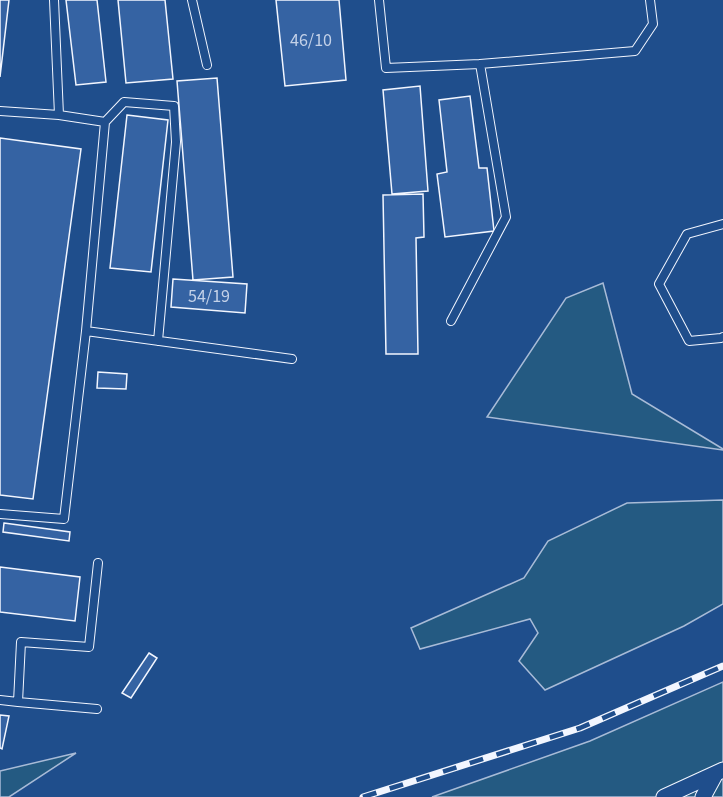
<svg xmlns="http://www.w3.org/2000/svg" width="723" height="797" font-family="'Source Sans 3',sans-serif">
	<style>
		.green { fill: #245a82; stroke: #a8bbd7; stroke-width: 1.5 }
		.building { fill: #3563a3; stroke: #f2f6ff; stroke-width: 1.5 }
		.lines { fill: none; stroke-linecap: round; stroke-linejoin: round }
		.service-casing { stroke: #f2f6ff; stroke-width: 10 }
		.minor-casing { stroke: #f2f6ff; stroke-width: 17 }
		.service { stroke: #1f4e8c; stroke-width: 8 }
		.minor { stroke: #1f4e8c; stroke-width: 15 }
		.rail-casing { stroke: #f2f6ff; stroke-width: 7 }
		.rail { stroke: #1f4e8c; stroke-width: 4.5; stroke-dasharray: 14; stroke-linecap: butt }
		.labels { text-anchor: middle; stroke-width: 4.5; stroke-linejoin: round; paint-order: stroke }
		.number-label { font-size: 18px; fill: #c3d1e8 }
	</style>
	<rect width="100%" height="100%" fill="#1f4e8c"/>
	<path class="green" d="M603 283 632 394 723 449V450L487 417 566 298Z
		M723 500V604L684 626 545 690 519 661 538 633 530 619 420 649 411 628 524 578 548 541 627 503Z
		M723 682V797H432L590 741Z
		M76 753 9 797H0V771Z"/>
	<path class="building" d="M0 0H9L0 77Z
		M66 0H97L106 82 76 85Z
		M118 0H165L173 79 126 83Z
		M276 0H339L346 80 285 86Z
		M217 78 233 277 193 280 177 81Z
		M420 86 428 191 392 194 383 90Z
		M470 96 479 168H487L494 231 445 237 437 174 447 172 439 100Z
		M127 115 168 120 151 272 110 268Z
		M0 138 81 149 33 499 0 495Z
		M423 194 424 237 416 238 418 354H386L383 195Z
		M173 279 247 284 245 313 171 307Z
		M98 372 127 374 126 389 97 388Z
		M4 523 70 532 69 541 3 532Z
		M0 567 80 577 75 621 0 612Z
		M149 653 157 658 131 698 122 693Z
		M0 715 9 716 2 749 0 748Z"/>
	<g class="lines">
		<defs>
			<path id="service" d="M54 0 59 115
				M192 0 207 65
				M379 0 386 68 480 64 635 51 653 24 650 0
				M0 111 59 115 105 122 86 331 64 519 0 514
				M105 122 124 102 174 106 176 142 158 341
				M723 224 687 234 659 284 689 341 721 338 723 337
				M451 321 506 217 480 64
				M86 331 292 359
				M0 700 18 702 21 642 89 647 98 563
				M18 702 97 709"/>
			<path id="minor" d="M664 797 723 770
				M703 797 715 775"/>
		</defs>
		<use href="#service" class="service-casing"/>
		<use href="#minor" class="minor-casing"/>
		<use href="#service" class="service"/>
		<use href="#minor" class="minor"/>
		<defs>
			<path id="rail" d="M363 797 580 728 723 666"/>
		</defs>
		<use href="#rail" class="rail-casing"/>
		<use href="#rail" class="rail"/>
	</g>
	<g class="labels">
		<g class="number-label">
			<text x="311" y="46">46/10</text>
			<text x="209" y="302">54/19</text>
		</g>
	</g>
</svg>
